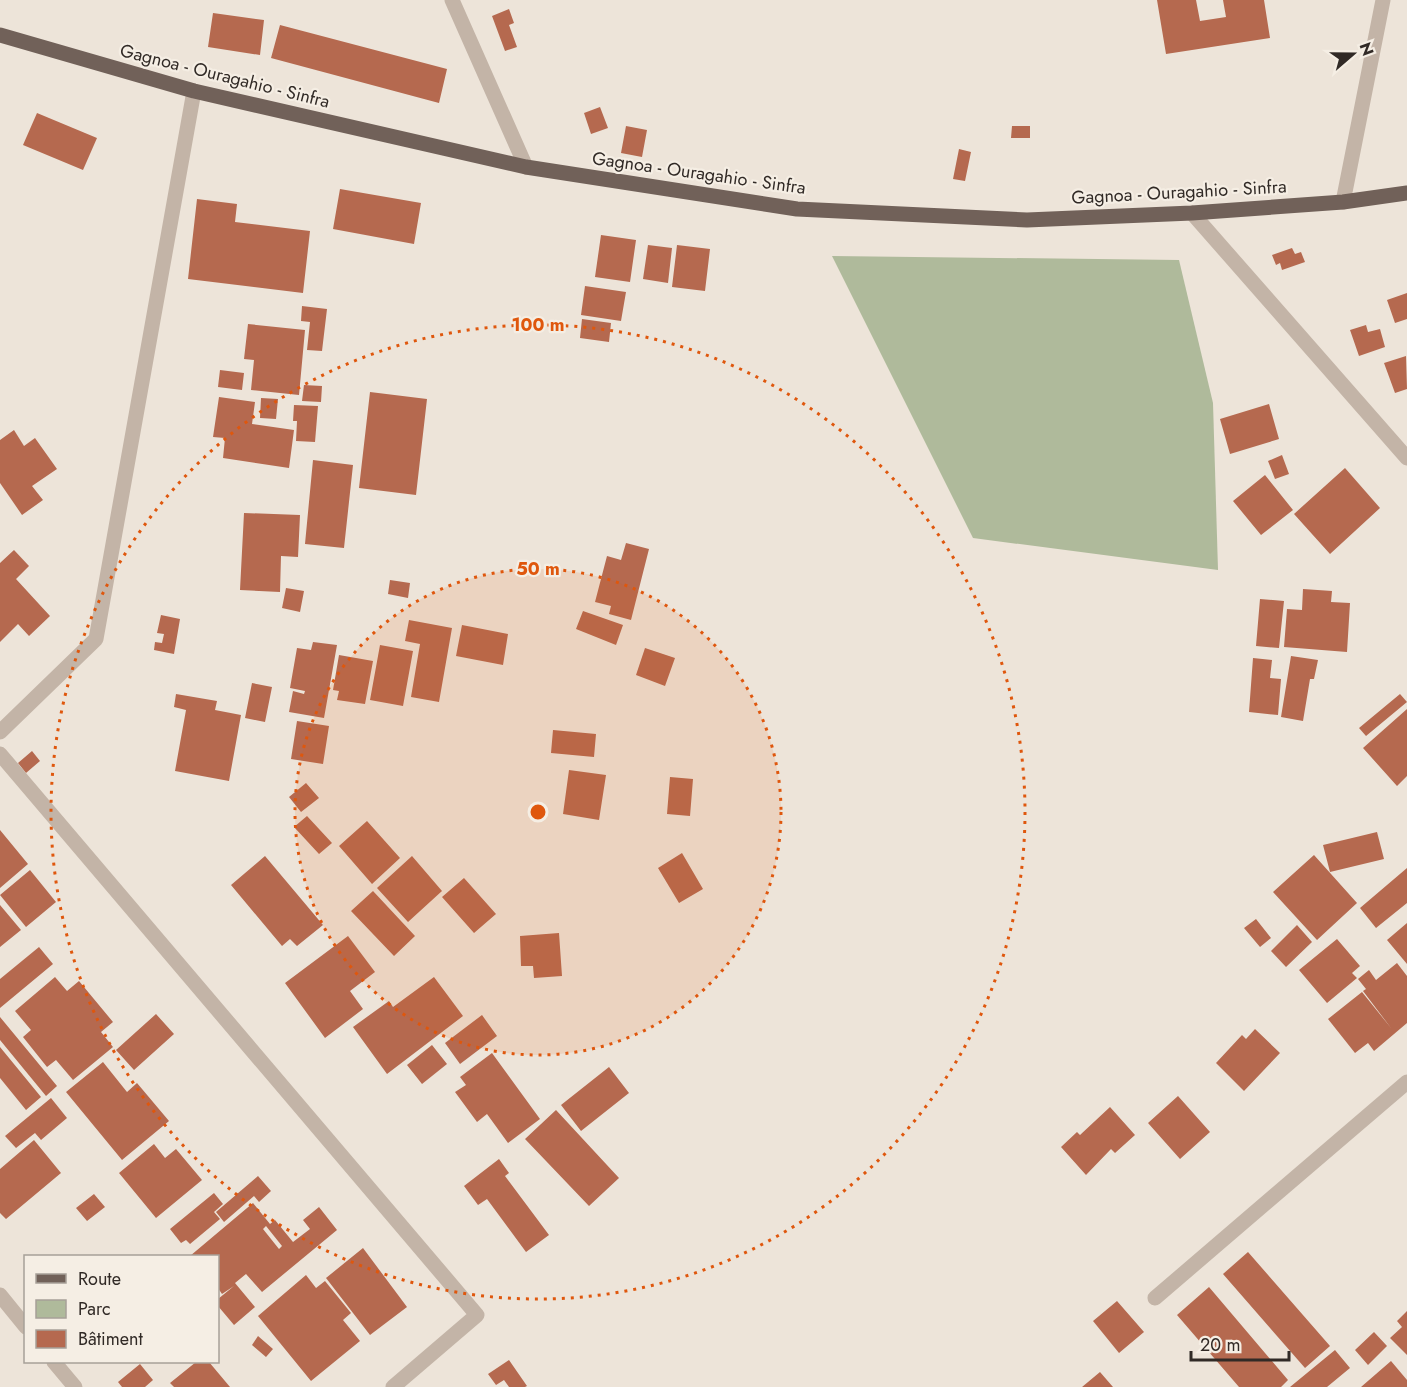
<svg xmlns="http://www.w3.org/2000/svg" width="1407" height="1387" font-family="Jost,sans-serif">
	<style>
		.green { fill: #afba9b }
		.building { fill: #b5694f; fill-rule: evenodd }
		.lines { fill: none; stroke-linecap: round; stroke-linejoin: round }
		.minor { stroke: #c3b4a7; stroke-width: 15 }
		.major { stroke: #716159; stroke-width: 15 }
		.ring { fill: none; stroke: #df570d; stroke-width: 3; stroke-dasharray: 3 6 }
		.labels { text-anchor: middle; stroke-width: 4.5; stroke-linejoin: round; paint-order: stroke }
		.street-label { font-size: 18px; fill: #312a26; stroke: #f5eee4 }
		.centre { fill: #df570d; stroke: #f5eee4; stroke-width: 3 }
		.ring-label { font-size: 18px; text-anchor: middle; font-weight: bold; fill: #df570d; stroke: #f5eee4; stroke-width: 4.5; stroke-linejoin: round; paint-order: stroke }
	</style>
	<rect width="100%" height="100%" fill="#ede4d9"/>
	<path class="green" d="M832 256 1179 260 1213 403 1218 570 973 538Z"/>
	<path class="building" d="M1157 0H1196L1200 21 1226 17 1223 0H1264L1270 38 1166 54Z
		M509 9 514 23 509 25 517 47 505 51 492 16Z
		M213 13 264 20 260 55 208 47Z
		M280 25 447 69 439 103 271 58Z
		M600 107 608 128 591 134 584 113Z
		M37 113 97 138 83 170 23 145Z
		M626 126 647 130 642 157 621 153Z
		M1012 126H1030V138H1011Z
		M959 149 971 152 965 181 953 179Z
		M340 189 421 203 414 244 333 229Z
		M197 199 237 204 235 222 310 231 303 293 188 279Z
		M601 235 636 240 630 282 595 277Z
		M648 245 672 248 668 283 643 279Z
		M677 245 710 249 705 291 672 287Z
		M1292 248 1295 254 1301 252 1305 262 1282 270 1280 263 1276 265 1272 255Z
		M585 286 626 292 621 321 581 315Z
		M1407 293V319L1395 323 1387 300Z
		M302 306 327 309 322 351 307 350 310 322 301 321Z
		M582 319 611 323 609 342 580 338Z
		M248 324 305 330 299 395 251 390 254 360 244 359Z
		M1366 325 1368 332 1380 329 1385 347 1359 356 1350 330Z
		M1406 356 1407 389 1395 393 1384 363Z
		M220 370 244 373 242 390 218 387Z
		M304 385 322 386 321 402 302 401Z
		M370 392 427 399 416 495 359 488Z
		M219 397 255 402 252 424 294 430 289 468 223 458 225 438 213 437Z
		M261 398 278 399 276 419 260 418Z
		M1269 404 1279 439 1230 454 1220 419Z
		M294 405 318 406 315 442 296 441 297 421H293Z
		M14 430 24 446 35 438 57 469 32 486 43 500 22 515 0 483V440Z
		M1282 455 1289 474 1275 479 1268 461Z
		M313 460 353 465 344 548 305 544Z
		M1345 468 1380 508 1330 554 1294 514Z
		M1265 475 1293 510 1261 535 1233 501Z
		M244 513 300 515 298 557 281 556 280 592 240 590Z
		M626 543 649 549 631 620 609 614 611 606 595 602 607 556 621 560Z
		M14 550 29 566 16 579 50 616 29 636 18 624 0 642V563Z
		M390 580 410 583 408 598 388 594Z
		M286 588 304 591 300 612 282 608Z
		M1303 589 1332 591 1331 602 1350 603 1347 652 1284 647 1287 609 1302 610Z
		M1260 599 1284 601 1279 648 1256 646Z
		M583 611 623 625 616 645 576 629Z
		M161 615 180 619 174 654 154 650 155 642 162 643 164 634 157 633Z
		M409 620 452 628 439 702 411 697 420 644 405 641Z
		M462 625 508 634 503 665 456 656Z
		M313 642 337 645 324 718 289 712 293 691 304 694 305 691 290 688 297 648 311 650Z
		M380 645 413 651 403 706 370 700Z
		M645 648 675 658 665 686 636 675Z
		M339 655 373 661 365 704 337 700 339 691 333 690Z
		M1291 656 1318 660 1314 679H1310L1303 721 1281 717Z
		M1253 658 1272 660 1270 678 1281 679 1278 715 1249 712Z
		M252 683 272 687 265 722 245 718Z
		M176 694 217 701 215 710 241 715 229 781 175 771 186 710 174 707Z
		M1400 694 1407 702 1366 736 1359 728Z
		M1407 709V776L1397 786 1363 748Z
		M297 721 329 726 323 764 291 759Z
		M553 730 596 734 594 757 551 753Z
		M32 751 40 761 26 773 18 763Z
		M569 770 606 775 599 820 563 814Z
		M670 777 693 779 690 816 667 814Z
		M306 783 319 798 301 812 289 797Z
		M307 816 332 843 319 854 294 827Z
		M367 821 400 858 372 884 339 846Z
		M0 830 28 864 0 888Z
		M1377 832 1384 859 1330 872 1323 845Z
		M682 853 703 889 679 903 658 868Z
		M1314 855 1357 903 1317 940 1273 892Z
		M265 856 323 925 297 946 290 939 282 946 231 885Z
		M412 856 442 891 408 922 377 888Z
		M1407 868V903L1376 928 1360 908Z
		M30 870 56 902 26 927 0 895Z
		M464 878 496 914 474 933 442 897Z
		M373 891 415 936 394 956 351 911Z
		M0 905 21 930 0 947Z
		M1256 919 1271 938 1260 947 1244 928Z
		M1407 923V964L1387 940Z
		M1297 925 1312 942 1286 967 1271 951Z
		M559 933 562 976 534 978 533 966H521L520 936Z
		M348 936 375 972 350 991 363 1009 325 1038 285 983Z
		M1337 939 1360 966 1352 973 1357 978 1327 1003 1299 970Z
		M39 947 53 964 0 1008V979Z
		M1397 963 1407 976V1023L1374 1051 1368 1043 1355 1053 1328 1019 1362 992 1391 1028 1363 991 1366 989 1358 979 1369 970 1376 980Z
		M55 977 67 991 79 981 113 1022 101 1032 113 1047 73 1080 56 1060 47 1067 23 1037 31 1030 15 1011Z
		M434 977 463 1016 387 1074 353 1027 389 1001 393 1007Z
		M156 1014 174 1034 134 1070 116 1050Z
		M482 1015 497 1036 460 1064 445 1043Z
		M0 1017 57 1086 46 1096 0 1040Z
		M1255 1029 1280 1053 1244 1091 1216 1063 1242 1035 1246 1039Z
		M432 1045 447 1064 422 1084 407 1065Z
		M0 1047 41 1097 26 1110 0 1078Z
		M492 1053 540 1119 508 1143 487 1114 477 1122 455 1092 466 1085 460 1077Z
		M103 1062 127 1092 137 1083 169 1121 122 1160 66 1092Z
		M609 1067 629 1093 581 1131 561 1105Z
		M1178 1096 1210 1132 1180 1159 1148 1123Z
		M51 1098 67 1118 41 1140 35 1133 16 1148 5 1136Z
		M1110 1107 1135 1135 1115 1153 1111 1149 1086 1175 1061 1147 1077 1132 1080 1135Z
		M556 1110 619 1178 589 1206 525 1139Z
		M34 1140 61 1173 6 1219 0 1213V1169Z
		M154 1144 165 1158 176 1149 202 1180 156 1218 119 1173Z
		M499 1159 509 1173 505 1176 549 1235 526 1252 487 1199 478 1205 464 1186Z
		M258 1176 271 1191 259 1202 254 1196 224 1222 216 1212Z
		M214 1193 223 1204 214 1212 220 1219 190 1244 186 1240 181 1243 170 1229Z
		M94 1194 105 1207 87 1221 76 1208Z
		M253 1203 270 1224 275 1220 293 1242 310 1229 303 1220 319 1207 337 1230 262 1292 246 1274 235 1283 255 1307 234 1325 218 1306V1299L234 1286 222 1294 218 1288V1256H190ZM266 1226 282 1246 279 1249 263 1229Z
		M363 1248 407 1307 370 1335 326 1278Z
		M1248 1252 1330 1346 1305 1368 1223 1274Z
		M306 1275 316 1288 325 1281 351 1313 343 1320 360 1341 311 1381 258 1316Z
		M1209 1287 1288 1380 1281 1387H1239L1177 1315Z
		M1117 1301 1144 1332 1119 1353 1093 1321Z
		M1407 1311V1355L1390 1338 1402 1327 1397 1321Z
		M1374 1332 1387 1346 1368 1365 1355 1350Z
		M258 1336 273 1349 266 1357 252 1345Z
		M1335 1350 1350 1368 1327 1387H1290Z
		M509 1360 527 1386 525 1387H509L504 1380 496 1385 488 1374Z
		M1391 1361 1407 1380V1387H1361Z
		M196 1362H209L230 1387H174L170 1383Z
		M140 1364 153 1380 145 1387H122L118 1382Z
		M1100 1372 1113 1387H1082Z"/>
	<g class="lines">
		<path class="minor" d="M452 0 526 167
			M1343 202 1383 0
			M1192 213 1407 458
			M0 732 96 639 194 91
			M0 754 477 1315 393 1387
			M0 1295 26 1327
			M1155 1298 1407 1082
			M54 1362 75 1387"/>
		<path class="major" d="M0 35 194 91 526 167 797 209 1027 220 1192 213 1343 202 1407 193"/>
	</g>
	<circle cx="538" cy="812" r="243" fill="#df570d" fill-opacity=".12"/>
	<g class="ring">
		<circle cx="538" cy="812" r="243"/>
		<circle cx="538" cy="812" r="487"/>
	</g>
	<g class="labels">
		<g class="street-label">
			<text transform="translate(225 76) rotate(14)" y="6">Gagnoa - Ouragahio - Sinfra</text>
			<text transform="translate(699 173) rotate(8)" y="6">Gagnoa - Ouragahio - Sinfra</text>
			<text transform="translate(1179 192) rotate(-3)" y="6">Gagnoa - Ouragahio - Sinfra</text>
		</g>
	</g>
	<circle cx="538" cy="812" r="9" class="centre"/>
	<g class="ring-label">
		<text x="538" y="331">100 m</text>
		<text x="538" y="575">50 m</text>
	</g>
	<rect x="24" y="1255" width="195" height="108" fill="#f5eee4" stroke="#a7a098" stroke-width="1.5"/>
	<rect x="36" y="1274" width="30" height="9" fill="#716159" stroke="#a7a098" stroke-width="1.5"/>
	<text x="78" y="1285" font-size="18" fill="#312a26">Route</text>
	<rect x="36" y="1300" width="30" height="18" fill="#afba9b" stroke="#a7a098" stroke-width="1.5"/>
	<text x="78" y="1315" font-size="18" fill="#312a26">Parc</text>
	<rect x="36" y="1330" width="30" height="18" fill="#b5694f" stroke="#a7a098" stroke-width="1.5"/>
	<text x="78" y="1345" font-size="18" fill="#312a26">Bâtiment</text>
	<g transform="translate(1353 54) rotate(70)" stroke="#f5eee4" stroke-width="4.5" paint-order="stroke">
	<path d="M0-4.5L10 22L0 15L-10 22Z" fill="#312a26"/>
	<text y="-9" font-size="16" font-weight="bold" text-anchor="middle" fill="#312a26">N</text>
	</g>
	<path d="M1191 1351v9h98v-9" fill="none" stroke="#312a26" stroke-width="3"/>
	<text x="1200" y="1351" font-size="18" fill="#312a26" stroke="#f5eee4" stroke-width="4.5" paint-order="stroke">20 m</text>
</svg>
